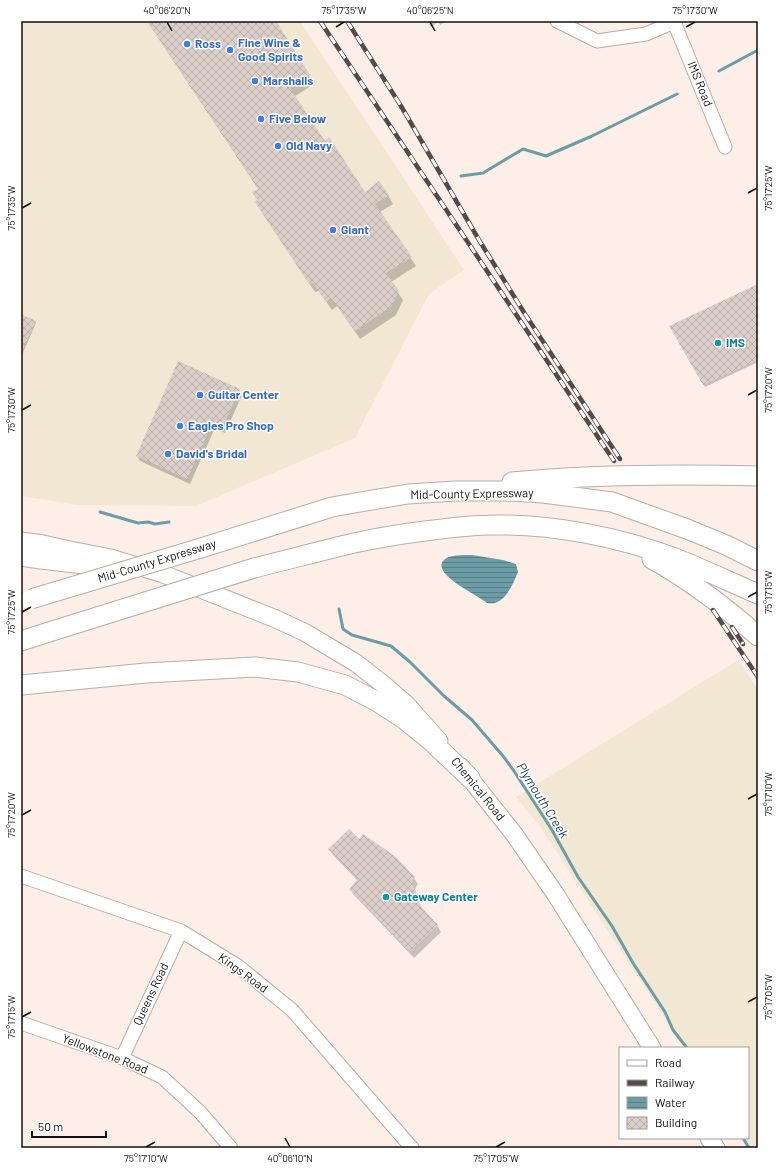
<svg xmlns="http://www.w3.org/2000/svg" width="779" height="1169" font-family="Barlow,sans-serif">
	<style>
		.commercial { fill: #f1e7d2 }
		.water { fill: url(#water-rules) }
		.shadow { fill: #0003 }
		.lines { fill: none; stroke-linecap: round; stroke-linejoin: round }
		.stream { stroke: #6b9da7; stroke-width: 3 }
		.building { fill: url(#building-cross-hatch) }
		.minor-casing { stroke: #baaca6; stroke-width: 15 }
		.major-casing { stroke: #baaca6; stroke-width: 19 }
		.highway-casing { stroke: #baaca6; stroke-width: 21 }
		.minor { stroke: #fff; stroke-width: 13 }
		.major { stroke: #fff; stroke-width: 17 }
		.highway { stroke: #fff; stroke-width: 19 }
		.rail-casing { stroke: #524b48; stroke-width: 4.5 }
		.rail { stroke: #fff; stroke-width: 3; stroke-dasharray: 9; stroke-linecap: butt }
		.highway-bridge-casing { stroke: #baaca6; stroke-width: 21; stroke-linecap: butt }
		.highway-bridge { stroke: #fff; stroke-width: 19 }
		.ticks { fill: none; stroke: #130f0d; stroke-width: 1.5 }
		.shop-dot { fill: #3f7fe0; stroke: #fff; stroke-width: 1.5 }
		.culture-dot { fill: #0f9aa8; stroke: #fff; stroke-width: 1.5 }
		.labels { text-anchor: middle; stroke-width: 3; stroke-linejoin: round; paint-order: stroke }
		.shop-label { font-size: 12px; font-weight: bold; fill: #366cbe; stroke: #fff; text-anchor: start }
		.street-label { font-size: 12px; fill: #130f0d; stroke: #fff }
		.culture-label { font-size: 12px; font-weight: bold; fill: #0d838f; stroke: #fff; text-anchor: start }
		.water-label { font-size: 13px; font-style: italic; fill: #0d3d45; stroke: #fff }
		.neatline { fill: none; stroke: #130f0d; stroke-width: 1.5 }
		.ticks-label { font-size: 10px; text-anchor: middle; fill: #130f0d }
	</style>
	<defs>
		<pattern id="water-rules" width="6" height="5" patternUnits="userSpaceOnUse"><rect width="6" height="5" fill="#6b9da7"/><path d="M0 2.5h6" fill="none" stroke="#577e86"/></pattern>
		<pattern id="building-cross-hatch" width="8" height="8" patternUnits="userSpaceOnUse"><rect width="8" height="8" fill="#dbcdc7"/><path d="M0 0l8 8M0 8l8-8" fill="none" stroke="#bbafaa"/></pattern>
	</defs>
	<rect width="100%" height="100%" fill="#fdefe8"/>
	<path class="commercial" d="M21 21H300L464 270 429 294 355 438 196 506 77 505 21 496Z
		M738 660 758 690V1148H748L742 1138H748V1048H684L539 825 516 797Z"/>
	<path class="water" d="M472 555 503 560 516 564 518 572C513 584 504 607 487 603 480 596 432 575 443 561 448 554 465 555 472 555Z"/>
	<path class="shadow" d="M147 21H275L314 84 294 97 325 143 365 193 388 195 393 204 380 212 416 266 391 282 403 300 396 315 360 339 337 306 332 310 319 291 315 292 261 211 258 200 259 190Z
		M428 21H447L440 25 438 22 431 27Z
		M758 285V362L705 387 670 326Z
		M21 315 35 322 36 323 21 357Z
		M239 390 242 395 225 433 215 428 190 484 140 461 137 456Z
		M359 841 414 878 418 884 415 889 421 908 437 925 441 932 414 958 354 895 350 889 358 881 333 855 330 849Z"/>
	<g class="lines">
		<path class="stream" d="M719 71 758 50
			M461 176 483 173 523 149 546 156 592 136 677 94
			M100 512 138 523 148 522 155 524 169 522
			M339 609 343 629 352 635 391 646 410 662 444 696 472 720 503 756 514 771 552 830 578 877 612 926 633 963 665 1012 673 1030 687 1048
			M743 1138 749 1148"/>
	</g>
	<path class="building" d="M147 21H276L310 75 290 88 325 141 329 137 365 192 379 181 389 195 375 204 412 257 386 273 399 291 391 307 355 331 331 298 326 302 313 283 309 284 255 202 257 200 252 192 258 189Z
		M758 284V360L703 385 669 326Z
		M21 314 36 321 21 353Z
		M178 361 240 389 222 428 212 424 187 479 136 456Z
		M349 829 359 839 363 834 386 850 395 856 415 877 412 882 419 904 438 925 410 952 349 889 358 879 328 849Z"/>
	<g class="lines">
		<defs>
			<path id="minor" d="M557 21 597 41 646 34 676 21
				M674 22 725 147
				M21 876 181 931 238 966 292 1010 412 1148
				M21 1023 122 1058 162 1077 200 1112 231 1148
				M122 1058 181 931"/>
			<path id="major" d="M21 541 43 544 70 550 111 558 163 574 276 619 304 632 356 663 384 685 406 704 439 741
				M21 557 41 560 101 567
				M461 767 514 834 556 895 652 1048
				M709 1138 716 1148"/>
			<path id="highway" d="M512 482C594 474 676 474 758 476
				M201 548 332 507 366 501 408 494 456 491H506L543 493 612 502 687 529 726 545 758 561
				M652 559C690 580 725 607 758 636
				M254 568C287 560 320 551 354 543 377 538 401 534 425 531 448 528 471 525 494 525 553 524 619 537 675 558 703 569 730 582 758 594
				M21 641 49 632
				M21 685 146 673 255 667 298 672 345 685 376 701 404 719 432 742 470 778"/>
		</defs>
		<use href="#minor" class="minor-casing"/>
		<use href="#major" class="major-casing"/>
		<use href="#highway" class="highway-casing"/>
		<use href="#minor" class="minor"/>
		<use href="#major" class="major"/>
		<use href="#highway" class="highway"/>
		<defs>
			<path id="rail" d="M320 21 614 461
				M347 21 401 106 479 240 525 314 620 459
				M713 610 758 677
				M732 627 743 644"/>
		</defs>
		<use href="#rail" class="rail-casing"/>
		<use href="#rail" class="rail"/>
		<defs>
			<path id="highway-bridge" d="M31 599 201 548
				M49 632 254 568"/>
		</defs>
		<use href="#highway-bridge" class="highway-bridge-casing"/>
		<use href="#highway-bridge" class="highway-bridge"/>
	</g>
	<path class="ticks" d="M167 22 172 31M430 22 435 31M336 27 344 22M686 27 695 22M748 193 757 188M22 208 31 203M748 395 757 390M22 410 31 405M748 597 757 592M22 612 31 607M748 799 757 794M22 815 31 810M748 1002 757 997M22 1017 31 1012M285 1138 290 1147M146 1147 155 1142M496 1147 505 1142"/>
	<g class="shop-dot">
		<circle cx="187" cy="44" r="4"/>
		<circle cx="230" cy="50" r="4"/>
		<circle cx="255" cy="81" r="4"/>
		<circle cx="261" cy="119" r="4"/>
		<circle cx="278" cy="146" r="4"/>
		<circle cx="333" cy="230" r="4"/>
		<circle cx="200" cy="395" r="4"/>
		<circle cx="180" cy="426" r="4"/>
		<circle cx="168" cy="454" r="4"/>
	</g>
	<g class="culture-dot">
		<circle cx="718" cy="343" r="4"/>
		<circle cx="386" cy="897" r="4"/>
	</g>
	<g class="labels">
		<g class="shop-label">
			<text x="238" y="47">Fine Wine &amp;<tspan x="238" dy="14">Good Spirits</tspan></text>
			<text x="195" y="48">Ross</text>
			<text x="263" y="85">Marshalls</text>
			<text x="269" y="123">Five Below</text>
			<text x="286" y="150">Old Navy</text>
			<text x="341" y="234">Giant</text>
			<text x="208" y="399">Guitar Center</text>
			<text x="188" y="430">Eagles Pro Shop</text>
			<text x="176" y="458">David's Bridal</text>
		</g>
		<g class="street-label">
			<text transform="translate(700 84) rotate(68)" y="4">IMS Road</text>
			<text transform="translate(472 494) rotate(-1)" y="4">Mid-County Expressway</text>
			<text transform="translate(157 561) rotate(-17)" y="4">Mid-County Expressway</text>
			<text transform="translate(478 789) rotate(51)" y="4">Chemical Road</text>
			<text transform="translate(243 973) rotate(36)" y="4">Kings Road</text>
			<text transform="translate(151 994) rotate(-65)" y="4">Queens Road</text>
			<text transform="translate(105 1054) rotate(21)" y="4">Yellowstone Road</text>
		</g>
		<g class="culture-label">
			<text x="726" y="347">IMS</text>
			<text x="394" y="901">Gateway Center</text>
		</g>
		<g class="water-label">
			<text transform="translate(543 800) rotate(58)" y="5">Plymouth Creek</text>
		</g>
	</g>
	<rect width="779" height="1169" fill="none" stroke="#ffffff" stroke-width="44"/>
	<rect x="619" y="1047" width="130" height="92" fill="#ffffff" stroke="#a19f9e"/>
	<rect x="627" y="1060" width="20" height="6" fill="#ffffff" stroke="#a19f9e"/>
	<text x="655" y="1067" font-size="12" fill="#130f0d">Road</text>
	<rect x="627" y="1080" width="20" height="6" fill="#524b48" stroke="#a19f9e"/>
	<text x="655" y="1087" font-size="12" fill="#130f0d">Railway</text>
	<rect x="627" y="1097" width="20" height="12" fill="url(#water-rules)" stroke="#a19f9e"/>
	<text x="655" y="1107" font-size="12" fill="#130f0d">Water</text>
	<rect x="627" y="1117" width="20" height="12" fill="url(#building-cross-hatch)" stroke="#a19f9e"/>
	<text x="655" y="1127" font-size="12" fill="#130f0d">Building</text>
	<path d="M32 1131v6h74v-6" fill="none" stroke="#130f0d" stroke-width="2"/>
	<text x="38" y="1131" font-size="12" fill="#130f0d" stroke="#ffffff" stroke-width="3" paint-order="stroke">50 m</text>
	<rect x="22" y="22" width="735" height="1125" class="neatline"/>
	<g class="ticks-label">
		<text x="167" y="14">40°06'20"N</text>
		<text x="344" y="14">75°17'35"W</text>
		<text x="430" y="14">40°06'25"N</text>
		<text x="695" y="14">75°17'30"W</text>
		<text transform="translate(768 188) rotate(-90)" y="4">75°17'25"W</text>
		<text transform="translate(11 208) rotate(-90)" y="4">75°17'35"W</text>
		<text transform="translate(768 390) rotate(-90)" y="4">75°17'20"W</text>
		<text transform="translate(11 410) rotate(-90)" y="4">75°17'30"W</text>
		<text transform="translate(768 592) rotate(-90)" y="4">75°17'15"W</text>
		<text transform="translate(11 612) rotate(-90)" y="4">75°17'25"W</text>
		<text transform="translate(768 794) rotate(-90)" y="4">75°17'10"W</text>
		<text transform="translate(11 815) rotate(-90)" y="4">75°17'20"W</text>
		<text transform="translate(768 997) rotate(-90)" y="4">75°17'05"W</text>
		<text transform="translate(11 1017) rotate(-90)" y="4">75°17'15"W</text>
		<text x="146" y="1162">75°17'10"W</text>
		<text x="290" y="1162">40°06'10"N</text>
		<text x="496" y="1162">75°17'05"W</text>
	</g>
</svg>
